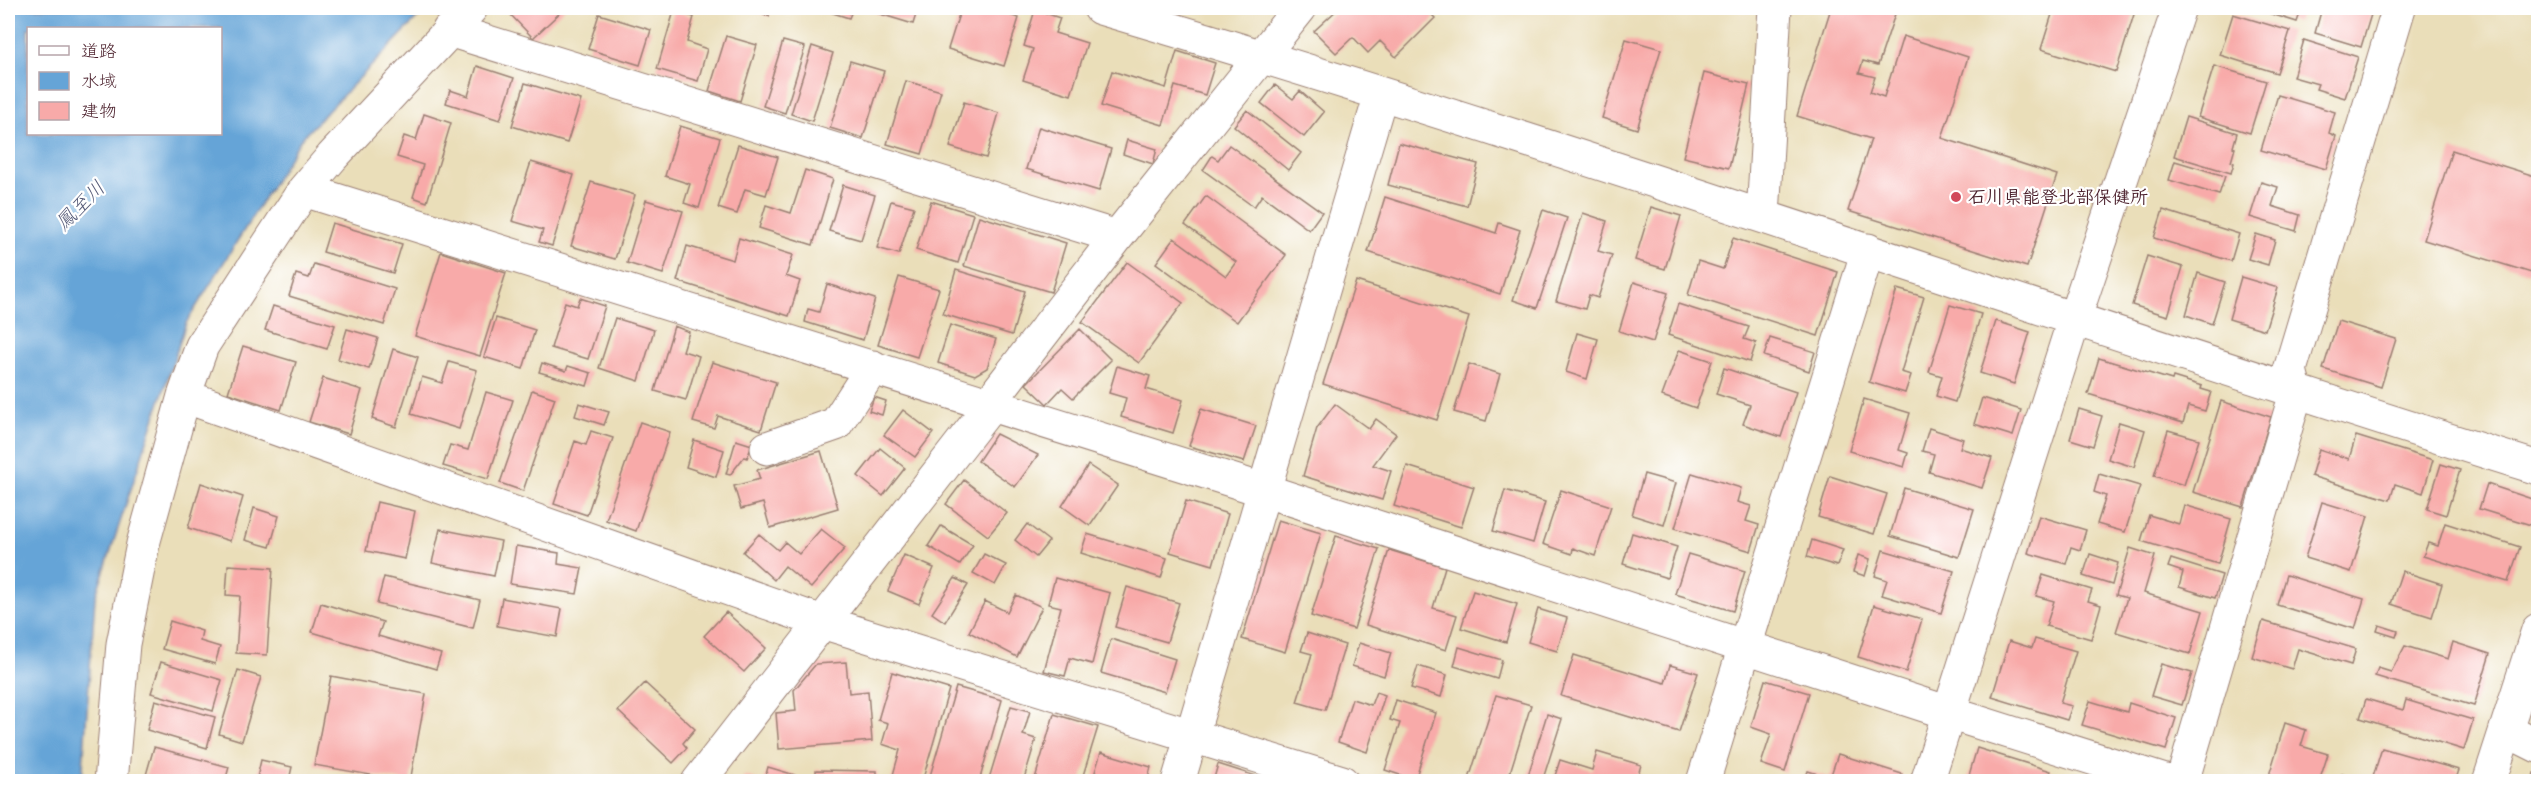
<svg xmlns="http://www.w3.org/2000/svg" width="2546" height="789" font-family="'Playpen Sans','Klee One',sans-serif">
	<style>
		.water { fill: #65a4d7; stroke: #586281; stroke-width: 1.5; fill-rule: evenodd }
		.building { fill: #f8aaa9 }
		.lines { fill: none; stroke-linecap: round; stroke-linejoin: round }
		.minor-casing { stroke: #9a7e72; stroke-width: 35 }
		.trunk-casing { stroke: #9a7e72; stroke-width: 35 }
		.minor { stroke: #fff; stroke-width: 33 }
		.trunk { stroke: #fff; stroke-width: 33 }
		.poi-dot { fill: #d1495b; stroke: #fff; stroke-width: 2 }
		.labels { text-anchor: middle; stroke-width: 4.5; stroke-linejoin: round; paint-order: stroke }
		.poi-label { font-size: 18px; font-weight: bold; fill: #4a1f2b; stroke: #fff; text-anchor: start }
		.water-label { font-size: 20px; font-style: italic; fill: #565b78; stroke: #fff }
	</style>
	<rect width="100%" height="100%" fill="#fff"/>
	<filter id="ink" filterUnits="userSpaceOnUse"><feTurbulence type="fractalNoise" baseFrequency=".0167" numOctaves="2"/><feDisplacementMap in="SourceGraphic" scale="12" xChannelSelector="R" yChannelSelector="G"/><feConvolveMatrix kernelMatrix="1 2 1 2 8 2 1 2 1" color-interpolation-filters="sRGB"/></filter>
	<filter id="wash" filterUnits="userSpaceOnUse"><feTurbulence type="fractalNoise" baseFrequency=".008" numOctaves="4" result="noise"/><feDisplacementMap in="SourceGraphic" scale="24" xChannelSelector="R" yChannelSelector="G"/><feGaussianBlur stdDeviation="1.35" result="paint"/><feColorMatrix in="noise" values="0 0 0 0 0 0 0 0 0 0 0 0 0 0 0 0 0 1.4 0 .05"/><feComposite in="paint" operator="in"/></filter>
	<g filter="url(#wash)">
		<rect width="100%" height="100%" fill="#eadeb9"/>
		<path class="water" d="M8 8H427L301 139 186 323 95 598 82 781H8ZM28 28H220V134H28Z"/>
		<g id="blocks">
			<path class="building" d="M509 8H565L533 38 506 10Z
				M742 8H771L769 16Z
				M817 8H853L849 18Z
				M871 8H918L913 24 870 11Z
				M961 8H985L1019 18 1004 66 948 49Z
				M1339 8H1425L1435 18 1396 57 1380 41 1368 53 1353 37 1336 53 1314 31Z
				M1831 8H1897L1878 65 1863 61 1859 73 1875 77 1870 92 1884 97 1903 36 1968 57 1942 138 2057 175 2027 267 1848 211 1871 139 1797 116Z
				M2054 8H2136L2116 72 2041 49Z
				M2252 8H2302L2297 22Z
				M2322 8H2373L2361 47 2315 33Z
				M1035 10 1060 18 1055 33 1087 43 1071 95 1023 80 1033 49 1024 46Z
				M674 11 694 17 687 42 707 49 698 81 657 69Z
				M599 14 651 30 640 65 588 49Z
				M2233 14 2290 31 2277 73 2220 55Z
				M726 36 757 45 740 101 709 91Z
				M1626 39 1661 49 1637 129 1602 118Z
				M2304 40 2358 57 2345 98 2316 89 2318 84 2293 77Z
				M783 41 805 47 785 113 763 106Z
				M812 46 833 53 812 121 791 114Z
				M1177 51 1215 63 1205 95 1175 86 1163 125 1101 106 1112 71 1166 88Z
				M850 61 884 71 863 138 830 128Z
				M477 66 514 78 500 120 446 103 450 90 468 96Z
				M2214 66 2266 81 2250 133 2198 117Z
				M1704 73 1749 84 1729 168 1683 157Z
				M906 81 941 91 922 154 887 144Z
				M525 83 581 100 567 143 512 126Z
				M1275 85 1293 99 1300 91 1324 112 1304 137 1261 103Z
				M2278 95 2335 112 2329 133 2336 136 2326 169 2261 150Z
				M964 102 999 113 986 158 950 147Z
				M1247 110 1301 153 1288 170 1234 126Z
				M424 114 451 123 427 202 413 197 423 165 397 157 404 136 416 140Z
				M2186 117 2237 133 2233 147 2235 148 2231 162 2234 163 2231 173 2174 156Z
				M680 126 720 138 699 208 684 203 690 184 665 176Z
				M1039 127 1111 149 1099 191 1026 169Z
				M1127 140 1157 149 1153 164 1123 154Z
				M1399 143 1478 164 1467 206 1388 185Z
				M738 145 778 157 766 195 745 189 737 214 718 208Z
				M1229 145 1322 212 1309 230 1262 195 1254 207 1203 170 1212 156 1218 160Z
				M2452 150 2538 177V275L2424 240Z
				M2175 161 2225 176 2219 195 2169 180Z
				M531 162 574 175 552 246 539 242 543 230 512 221Z
				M805 170 833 179 813 245 759 228 766 205 791 213Z
				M591 182 635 195 615 259 571 246Z
				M2261 182 2278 187 2272 206 2300 215 2296 231 2250 217Z
				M843 185 875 195 861 240 829 231Z
				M1206 196 1286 255 1237 322 1156 263 1174 238 1226 276 1236 262 1185 225Z
				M1385 197 1496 233 1499 223 1520 230 1500 294 1368 252Z
				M646 200 683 211 663 274 627 263Z
				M891 201 914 207 899 254 877 248Z
				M931 201 973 214 958 263 916 250Z
				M1651 207 1681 216 1665 269 1635 260Z
				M1543 210 1567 218 1537 308 1513 300Z
				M2163 210 2239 234 2231 261 2154 238Z
				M1583 213 1607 221 1598 251 1612 255 1598 298 1589 295 1585 309 1556 301Z
				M979 216 1066 243 1051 292 964 266Z
				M332 223 402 244 393 273 323 252Z
				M2256 234 2275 240 2268 265 2248 259Z
				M739 238 793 255 786 276 800 281 789 316 677 281 687 246 733 260Z
				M1733 238 1838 272 1818 336 1688 295 1698 261 1723 269Z
				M441 252 506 273 480 356 415 336Z
				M2147 256 2183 267 2168 316 2132 305Z
				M1127 262 1183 303 1139 363 1082 322Z
				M314 264 395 289 384 325 289 296 296 274 309 278Z
				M956 270 1025 291 1012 335 943 314Z
				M2198 273 2225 282 2212 324 2186 315Z
				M899 277 939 289 917 357 878 345Z
				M2241 277 2278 288 2265 330 2229 319Z
				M1356 281 1469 317 1437 420 1323 384Z
				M1634 282 1668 293 1653 342 1619 331Z
				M827 284 875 299 863 340 805 322 808 309 819 312Z
				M1897 289 1924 297 1901 372 1911 375 1905 393 1869 382Z
				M580 298 605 306 588 359 551 348 565 302 577 306Z
				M1678 304 1749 327 1744 339 1756 343 1750 362 1668 335Z
				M1950 305 1981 314 1955 402 1936 396 1942 376 1929 372Z
				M273 306 335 325 327 349 265 330Z
				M496 318 535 330 523 369 484 357Z
				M615 318 654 330 639 381 599 368Z
				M1996 321 2030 332 2014 384 1980 373Z
				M2338 321 2396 339 2381 387 2323 369Z
				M950 325 996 339 987 368 975 375 938 363Z
				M674 326 689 332 683 351 699 356 686 400 655 391Z
				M347 329 378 338 369 369 338 359Z
				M1080 329 1111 360 1073 398 1062 388 1047 404 1026 384Z
				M1577 333 1598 339 1587 379 1566 372Z
				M1770 338 1815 352 1809 371 1764 356Z
				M243 346 296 362 281 410 228 393Z
				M393 349 418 357 396 427 372 419Z
				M1679 350 1712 361 1696 408 1662 396Z
				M2099 358 2172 380 2173 377 2202 386 2201 389 2211 392 2205 411 2188 406 2183 423 2088 394Z
				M449 362 477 370 459 429 411 414 422 377 442 383Z
				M712 362 776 382 761 430 718 416 714 428 693 422Z
				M542 363 566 371 568 366 591 373 587 386 539 372Z
				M1469 364 1500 374 1486 421 1454 412Z
				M1117 366 1150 376 1146 389 1183 400 1173 433 1121 417 1126 398 1109 393Z
				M1724 368 1796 392 1781 437 1743 424 1750 405 1716 394Z
				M323 378 362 390 349 434 309 422Z
				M532 390 555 398 523 491 500 483Z
				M486 392 513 400 488 479 443 466 450 445 468 450Z
				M874 397 886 401 882 415 869 411Z
				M1982 398 2021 410 2013 436 1974 424Z
				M1864 399 1910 413 1899 450 1908 453 1904 467 1849 451Z
				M2221 401 2271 417 2243 507 2193 492Z
				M579 403 609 412 604 425 575 416Z
				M1335 404 1369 429 1376 419 1396 434 1373 465 1391 471 1382 500 1303 476 1317 428Z
				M1201 409 1256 426 1244 462 1189 446Z
				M2079 409 2102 416 2093 446 2070 439Z
				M903 410 933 433 915 457 884 435Z
				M640 422 670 432 636 531 606 520Z
				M2119 422 2145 430 2134 467 2108 459Z
				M1929 428 1963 439 1960 448 1992 458 1982 488 1929 472 1934 454 1922 451Z
				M2168 430 2199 439 2184 485 2154 476Z
				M591 431 613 438 587 515 554 504 575 441 586 445Z
				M996 434 1038 455 1015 487 978 461Z
				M2356 436 2433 460 2423 493 2395 484 2390 500 2311 476 2319 449 2349 459Z
				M694 440 724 450 716 477 686 467Z
				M736 440 752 445 747 458 744 457 730 475 726 474Z
				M880 448 905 468 883 496 858 476Z
				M821 451 838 508 770 528 763 503 741 509 734 486 760 479 757 470Z
				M2441 464 2460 470 2446 515 2427 509Z
				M1088 465 1118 485 1090 526 1062 506Z
				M1407 466 1474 487 1461 527 1394 506Z
				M1692 473 1741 488 1737 502 1751 506 1746 521 1759 525 1751 551 1675 528Z
				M1644 474 1676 483 1664 525 1632 515Z
				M2099 474 2140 486 2125 532 2097 524 2106 496 2094 492Z
				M1830 476 1887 494 1874 534 1818 517Z
				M964 480 1007 513 988 536 946 504Z
				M201 483 243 497 230 541 188 528Z
				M2487 484 2538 501 2531 525 2479 509Z
				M1904 488 1974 509 1959 557 1890 536Z
				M1505 490 1545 502 1533 543 1493 531Z
				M1561 490 1611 506 1595 556 1573 548 1572 554 1543 544Z
				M1186 501 1228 514 1213 565 1170 552Z
				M377 502 415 511 405 559 366 551Z
				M2322 502 2368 516 2351 572 2305 558Z
				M2184 505 2231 519 2218 564 2141 541 2149 515 2179 524Z
				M254 508 279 516 270 547 245 540Z
				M2039 516 2086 530 2080 550 2071 547 2066 564 2028 553Z
				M1278 520 1321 533 1285 652 1242 639Z
				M2445 523 2520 547 2508 582 2423 556 2428 543 2438 546Z
				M1027 524 1049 541 1036 557 1015 540Z
				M941 526 973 545 960 565 928 546Z
				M440 529 501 541 494 576 432 563Z
				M821 529 845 548 811 588 785 566 774 580 743 552 759 534 778 550 785 542 799 554Z
				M1632 533 1677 547 1667 578 1623 564Z
				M1087 534 1167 558 1161 578 1081 553Z
				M1336 536 1379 549 1354 629 1311 616Z
				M1812 540 1843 550 1837 566 1807 557Z
				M516 546 559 553 558 564 582 568 577 594 510 584Z
				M2130 548 2155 556 2144 593 2203 611 2190 654 2116 632 2127 598 2116 595Z
				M1389 550 1445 567 1433 608 1457 615 1446 650 1366 625Z
				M1883 550 1954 571 1941 613 1882 595 1887 580 1875 576Z
				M984 554 1006 565 995 585 973 573Z
				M1688 554 1745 571 1733 611 1675 594Z
				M2090 554 2118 563 2112 585 2083 576Z
				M904 555 934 568 919 604 888 591Z
				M1858 555 1870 559 1865 576 1853 572Z
				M2171 559 2222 575 2215 598 2179 587 2183 572 2168 567Z
				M228 565 273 568 267 655 236 653 240 596 226 595Z
				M2402 571 2442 584 2432 617 2391 604Z
				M2043 575 2092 590 2088 601 2101 605 2091 639 2046 626 2054 601 2036 596Z
				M2286 575 2364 599 2355 629 2277 605Z
				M384 577 480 600 473 628 377 604Z
				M955 578 968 585 945 622 932 613Z
				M1055 578 1110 593 1092 664 1070 658 1065 676 1044 671 1061 607 1048 604Z
				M1127 587 1179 603 1167 642 1115 627Z
				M1473 591 1517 604 1506 642 1461 628Z
				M1016 595 1042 607 1017 657 969 632 985 601 1007 612Z
				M502 598 562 609 557 637 497 626Z
				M321 603 383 622 378 636 441 654 436 669 312 632Z
				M1874 605 1922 619 1906 672 1858 657Z
				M1538 609 1567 618 1557 651 1528 642Z
				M726 612 766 648 744 672 704 636Z
				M170 621 202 631 200 641 220 647 215 664 162 649Z
				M2263 621 2356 649 2351 665 2298 649 2292 669 2252 657Z
				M2379 625 2398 631 2396 637 2377 631Z
				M1307 633 1345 645 1325 710 1297 702 1312 654 1301 651Z
				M1111 639 1175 659 1165 692 1101 673Z
				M2035 639 2076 651 2060 703 2072 706 2067 720 1992 697 2009 641 2032 648Z
				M2453 642 2490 654 2474 706 2375 676 2378 668 2391 672 2405 646 2448 659Z
				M1359 643 1391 653 1384 676 1352 666Z
				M1459 647 1502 660 1497 679 1454 666Z
				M1574 655 1665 683 1670 665 1698 673 1679 732 1561 696Z
				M161 662 222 680 213 711 151 693Z
				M846 662 849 693 868 691 872 741 779 749 776 713 796 711 794 690 816 664Z
				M2161 664 2192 673 2182 705 2151 696Z
				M1418 666 1447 675 1441 697 1411 688Z
				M238 670 261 677 242 741 219 734Z
				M892 672 949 689 922 782H891L900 750 882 744 888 723 878 720Z
				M331 676 426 694 410 782 314 765Z
				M1765 680 1809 693 1785 772 1761 764 1771 734 1751 727Z
				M645 683 695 729 683 743 687 748 673 763 618 711Z
				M956 687 1002 700 979 782H950L930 776Z
				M1376 692 1385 695 1367 752 1338 742 1352 699 1371 705Z
				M1496 695 1531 705 1507 782H1468Z
				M2366 699 2403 710 2406 700 2473 720 2464 750 2360 718Z
				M155 700 215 717 207 748 147 730Z
				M1396 700 1436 713 1415 780 1385 770 1400 723 1390 720Z
				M2090 701 2127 712 2129 703 2176 718 2166 750 2082 725Z
				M1011 706 1030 711 1023 735 1036 739 1023 782H988Z
				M1054 714 1098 727 1081 782H1034Z
				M1547 714 1562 719 1542 782H1526Z
				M2285 723 2306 730 2301 746 2328 754 2319 782H2267Z
				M154 747 229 767 225 782H144Z
				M1977 748 2051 771 2047 782H1967Z
				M2382 748 2459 770 2455 782H2388L2373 777Z
				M1101 752 1151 767 1147 782H1092Z
				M1597 752 1641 765 1636 782H1553L1560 760 1592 770Z
				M1838 754 1902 774 1900 782H1804L1808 771 1830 778Z
				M261 760 292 767 289 780 293 782H256Z
				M1218 764 1265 779 1264 782H1213Z
				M768 767 795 775 794 782H764Z
				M816 770 877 771V782H816Z
				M2534 773 2538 774V782H2532Z
				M2342 774 2364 781V782H2340Z
				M745 776 761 781V782H743Z"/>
		</g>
	</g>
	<g filter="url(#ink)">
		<use href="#blocks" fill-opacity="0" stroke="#9a7e72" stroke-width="1.5"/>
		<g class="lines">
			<defs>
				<path id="minor" d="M1100 8C1583 150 2058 319 2538 468
					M449 30 1117 237
					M304 190 1263 490 1949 713 2168 782
					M1763 216 1775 8
					M184 396 822 622 1342 782
					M767 448 836 424 873 367
					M2506 730 2538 746
					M111 782 123 644 143 544 184 396 202 346 304 190 332 157 471 8
					M698 782 992 404 999 390 1117 237 1300 8
					M1178 782 1381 94
					M1703 782 1868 250
					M1927 782 2074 320 2179 8
					M2182 782 2296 393 2290 370 2399 8"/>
				<path id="trunk" d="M2489 782 2538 630"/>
			</defs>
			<use href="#minor" class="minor-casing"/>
			<use href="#trunk" class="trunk-casing"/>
			<use href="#minor" class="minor"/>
			<use href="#trunk" class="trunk"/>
		</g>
	</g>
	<circle class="poi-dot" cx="1956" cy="197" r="6"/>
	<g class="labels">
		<g class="poi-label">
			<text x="1968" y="203">石川県能登北部保健所</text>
		</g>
		<g class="water-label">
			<text transform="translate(80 205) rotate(-45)" y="7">鳳至川</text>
		</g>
	</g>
	<rect width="2546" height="789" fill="none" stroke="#fff" stroke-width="30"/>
	<rect x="27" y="27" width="195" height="108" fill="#ffffff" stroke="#b7a5aa" stroke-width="1.5"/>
	<rect x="39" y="46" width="30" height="9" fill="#ffffff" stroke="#b7a5aa" stroke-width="1.5"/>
	<text x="81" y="57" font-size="18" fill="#4a1f2b">道路</text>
	<rect x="39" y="72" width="30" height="18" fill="#65a4d7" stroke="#b7a5aa" stroke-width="1.5"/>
	<text x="81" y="87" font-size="18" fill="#4a1f2b">水域</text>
	<rect x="39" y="102" width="30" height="18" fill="#f8aaa9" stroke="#b7a5aa" stroke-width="1.5"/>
	<text x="81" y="117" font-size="18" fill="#4a1f2b">建物</text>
</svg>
